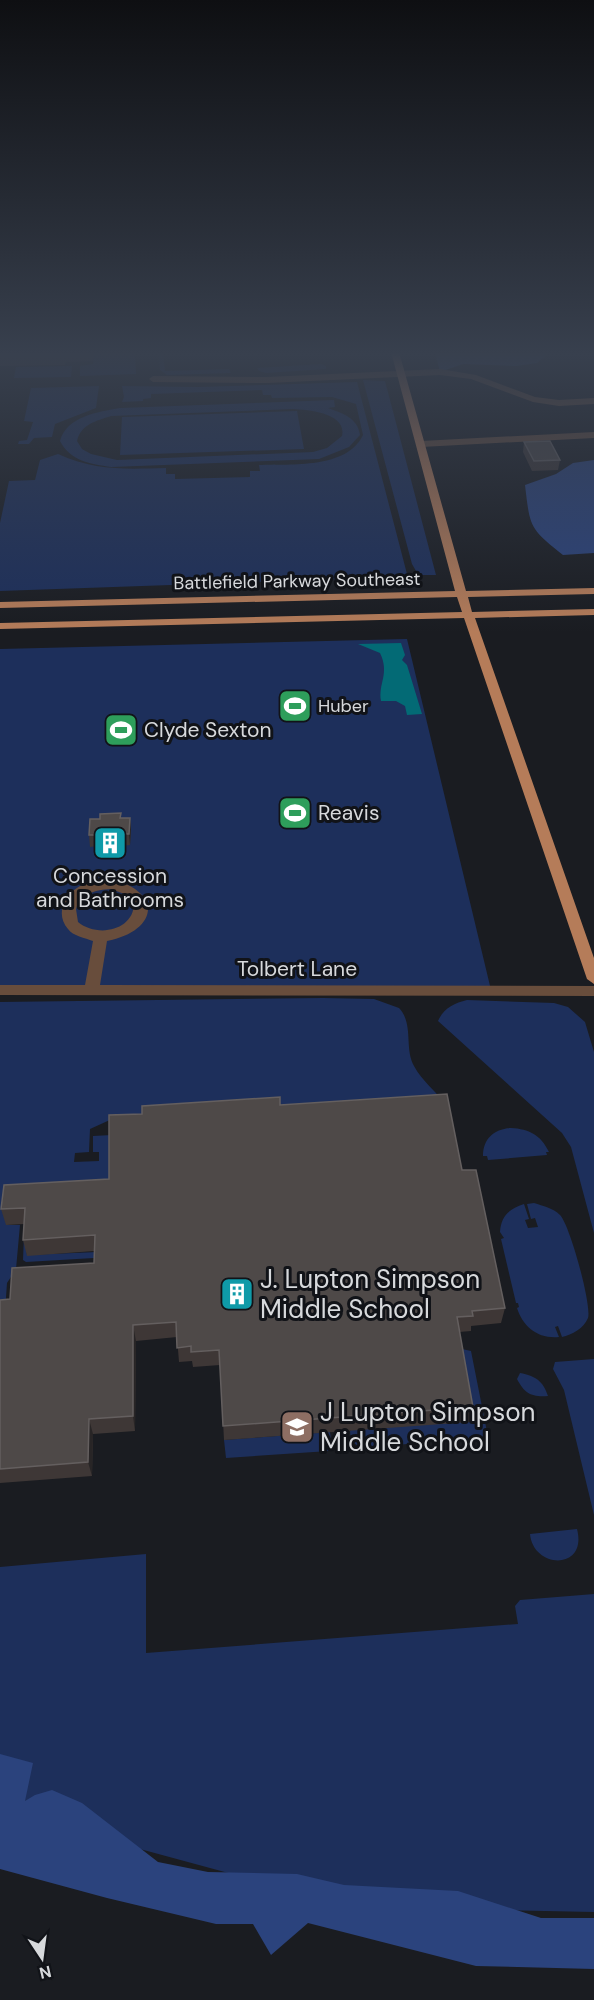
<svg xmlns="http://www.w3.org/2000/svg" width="594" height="2000" font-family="'DM Sans',sans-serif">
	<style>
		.green { fill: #1d2f5b; fill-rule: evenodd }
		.forest { fill: #2b437d }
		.water { fill: #036a75 }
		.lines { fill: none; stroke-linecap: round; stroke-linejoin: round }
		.minor { fill: #684d3c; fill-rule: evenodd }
		.major { fill: #b57c59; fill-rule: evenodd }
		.wall { fill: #3e3736 }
		.shaded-wall { fill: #282526 }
		.building { fill: #4e4948; stroke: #645f5f; stroke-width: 1.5 }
		.labels { text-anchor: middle; stroke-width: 6; stroke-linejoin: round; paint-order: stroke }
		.far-street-label { font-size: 18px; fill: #d7d9dc; stroke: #111318 }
		.far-poi-label { font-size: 18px; fill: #d7d9dc; stroke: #111318; text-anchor: start }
		.poi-label { font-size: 21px; fill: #d7d9dc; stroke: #111318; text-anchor: start }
		.street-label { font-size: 21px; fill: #d7d9dc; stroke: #111318 }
		.near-poi-label { font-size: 26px; fill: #d7d9dc; stroke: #111318; text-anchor: start }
	</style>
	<rect width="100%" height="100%" fill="#1a1c21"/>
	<path class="green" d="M106 352H135L136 374 80 376V366L93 364 94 354Z
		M159 352H163L165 371 229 369 231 373 167 375 160 370Z
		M321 364 326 366V369L266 373 259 371 257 368Z
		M72 366 71 377 14 378 16 367Z
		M363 380 385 381 436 575H412L416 571 412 564Z
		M357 382 407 574 395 577 0 591V523L9 481 35 480 40 460 58 454C96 471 125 469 166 468V474H175V479L250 477V471H260L259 465C291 464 347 469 363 435L356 404 332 397 272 398 271 395H263L262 390 151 394V398L143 399V401L122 402 124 397 122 386 198 387Z
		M99 386 96 408 55 424 52 437 34 438 29 444H18L19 441 27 440 33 422 24 421 31 388Z
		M334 400 335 407 328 408C342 413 358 418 360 435L349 447 319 459 111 467C91 464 70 461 60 441 67 416 98 412 120 408ZM293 409C309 410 347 413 342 436L327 448 313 452 117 460 91 454 82 449 77 441C81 424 96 421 111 416Z
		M297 411 304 449 120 455 122 417Z
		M407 639 491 990H0V649Z
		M323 998 374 999 399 1008C414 1024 404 1048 414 1066 422 1081 436 1091 446 1105L112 1119 90 1129 89 1152 75 1153 74 1162 99 1161V1152H93V1136L112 1135V1195L6 1225H20L16 1269 7 1283 5 1311 0 1312V1002Z
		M467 1000 554 1003 568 1007 585 1022 594 1052V1233L571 1147 562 1133 438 1021C443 1009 454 1003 467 1000Z
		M511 1128C529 1129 541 1135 549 1152H546L547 1155 488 1160 487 1156H483C483 1139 494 1129 511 1128Z
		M534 1203C543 1206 553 1208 560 1215 570 1225 592 1306 588 1318 584 1328 572 1335 562 1337L558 1326 555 1327 559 1337C538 1339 523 1327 517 1308L519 1307 518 1303H516L501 1239 504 1238 500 1232C501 1216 509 1209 524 1204L529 1219 525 1220 528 1228 538 1227 535 1218 531 1219 527 1204Z
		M24 1235 27 1255 97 1252V1255H94V1258L26 1262 23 1260Z
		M462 1349 471 1351 488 1437 361 1448 351 1441 350 1431Z
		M594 1359V1515L564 1390 553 1369 555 1362Z
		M520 1373C536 1376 543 1381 548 1396 531 1397 525 1394 517 1379Z
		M330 1432 332 1449 329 1451 226 1458 224 1440Z
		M577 1529C588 1571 533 1569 530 1534Z
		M146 1554V1653L518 1624 515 1606 520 1600 594 1594V1912L354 1907 0 1811V1567Z"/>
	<path class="forest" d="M435 352H547L548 354 537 363 516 366 463 364 440 372Z
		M594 460V553L563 555C529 528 530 527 525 485L556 474 573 463Z
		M0 1754 33 1763 25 1801 35 1795 52 1790 82 1803 158 1862 208 1872 297 1874 344 1885 458 1891 541 1918H594V1969L476 1966 308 1923 271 1955 253 1924H216L107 1898 0 1869Z"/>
	<path class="water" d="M401 643 405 655 402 660 407 665 422 714 407 715 405 706 396 701H381C378 683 390 674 380 653L358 644Z"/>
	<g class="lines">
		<path class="minor" d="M440 369 476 375 535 397 559 400 594 398V404L559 406 533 402 471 379 440 375 267 383 153 382 149 379 153 376 267 377Z
			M594 432V438L421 447 416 444 421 441Z
			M112 879C166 894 155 932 107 941L100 985 594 986V996L0 995V985H85L93 941C85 938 73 936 68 929 55 914 64 895 80 886 90 881 101 880 112 879ZM111 889 127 895 134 902C135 931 97 938 78 922L76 909C81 893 96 890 111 889Z"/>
		<path class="major" d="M391 352H399L466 591 594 588V594L468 597 472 612 594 609V615L475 618 594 958V984L587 979 464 618 0 629V623L462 612 457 597 0 608V602L455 591Z"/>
	</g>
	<path class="wall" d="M0 352H93V361L66 362 65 365 0 366Z
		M524 442 560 460 558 470 532 471 523 452Z
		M121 813V818H130L131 829 130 845 121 846 120 855 99 856 98 846 90 847 89 835 100 819Z
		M280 1105 462 1170 505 1308 501 1323 471 1326V1331L459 1332 473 1407 470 1422 224 1440 220 1365 193 1367 192 1361 179 1362 177 1337 136 1341 135 1431 93 1434 92 1476 0 1483V1300L10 1299 94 1263V1251L27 1256 23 1240 24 1224 6 1225 1 1209 109 1179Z"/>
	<path class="shaded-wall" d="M130 818 131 829 130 845 129 834Z
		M119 834 121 846 120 855 119 844Z
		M133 1325 136 1341 135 1431 133 1416Z
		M89 1419 93 1434 92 1476 88 1462Z"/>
	<path class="building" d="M550 441 560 460 534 461 524 442Z
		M121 813 120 818H130L129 834H119V844H97L98 835H89L90 819H100V814Z
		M447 1094 462 1170H476L505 1308 472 1311 473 1316 457 1317 473 1407 223 1426 219 1350 191 1352V1346L177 1348 176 1322 133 1325V1416L89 1419 88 1462 0 1469V1300L10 1299 12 1268 94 1263 95 1235 23 1240 25 1208 1 1209 4 1185 109 1179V1115L142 1114V1106L280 1097V1105Z"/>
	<linearGradient id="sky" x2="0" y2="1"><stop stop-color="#0e0f12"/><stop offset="0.56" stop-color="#38404e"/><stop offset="1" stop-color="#38404e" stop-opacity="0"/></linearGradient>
	<rect width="594" height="632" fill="url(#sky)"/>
	<defs>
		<symbol id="stadium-square" viewBox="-11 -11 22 22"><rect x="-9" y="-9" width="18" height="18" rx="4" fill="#2e9e5b" stroke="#111318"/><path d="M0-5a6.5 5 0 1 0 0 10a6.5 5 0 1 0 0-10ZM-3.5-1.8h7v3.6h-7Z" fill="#fff"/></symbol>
		<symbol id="building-square" viewBox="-11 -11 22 22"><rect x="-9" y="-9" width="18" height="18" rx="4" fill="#0f9aa8" stroke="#111318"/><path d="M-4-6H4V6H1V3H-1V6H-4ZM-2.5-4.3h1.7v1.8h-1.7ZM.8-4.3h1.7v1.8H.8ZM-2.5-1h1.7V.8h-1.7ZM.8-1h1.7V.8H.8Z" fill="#fff"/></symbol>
		<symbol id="school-square" viewBox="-11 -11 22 22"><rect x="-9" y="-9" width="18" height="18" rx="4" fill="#8d6e63" stroke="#111318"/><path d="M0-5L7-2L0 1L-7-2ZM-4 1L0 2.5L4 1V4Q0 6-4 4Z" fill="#fff"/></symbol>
	</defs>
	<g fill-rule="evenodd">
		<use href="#stadium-square" x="276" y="687" width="38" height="38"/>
		<use href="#stadium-square" x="102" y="711" width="38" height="38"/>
		<use href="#stadium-square" x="276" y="794" width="38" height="38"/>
		<use href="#building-square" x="91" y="824" width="38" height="38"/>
		<use href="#building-square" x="218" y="1275" width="38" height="38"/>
		<use href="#school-square" x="278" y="1408" width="38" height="38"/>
	</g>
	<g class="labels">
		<g class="far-street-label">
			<text transform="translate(297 581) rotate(-1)" y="6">Battlefield Parkway Southeast</text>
		</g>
		<g class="far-poi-label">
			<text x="318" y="712">Huber</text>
		</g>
		<g class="poi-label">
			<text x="144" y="737">Clyde Sexton</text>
			<text x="318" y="820">Reavis</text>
			<text x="110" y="883" text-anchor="middle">Concession<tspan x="110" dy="24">and Bathrooms</tspan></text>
		</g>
		<g class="street-label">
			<text x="297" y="976">Tolbert Lane</text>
		</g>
		<g class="near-poi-label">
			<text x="260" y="1288">J. Lupton Simpson<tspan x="260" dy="30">Middle School</tspan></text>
			<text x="320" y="1421">J Lupton Simpson<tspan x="320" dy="30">Middle School</tspan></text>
		</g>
	</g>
	<g transform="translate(42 1958) rotate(167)" stroke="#111318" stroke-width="4.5" paint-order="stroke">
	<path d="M0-4.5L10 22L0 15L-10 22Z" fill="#d7d9dc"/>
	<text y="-9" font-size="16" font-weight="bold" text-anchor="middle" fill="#d7d9dc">N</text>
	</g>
</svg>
